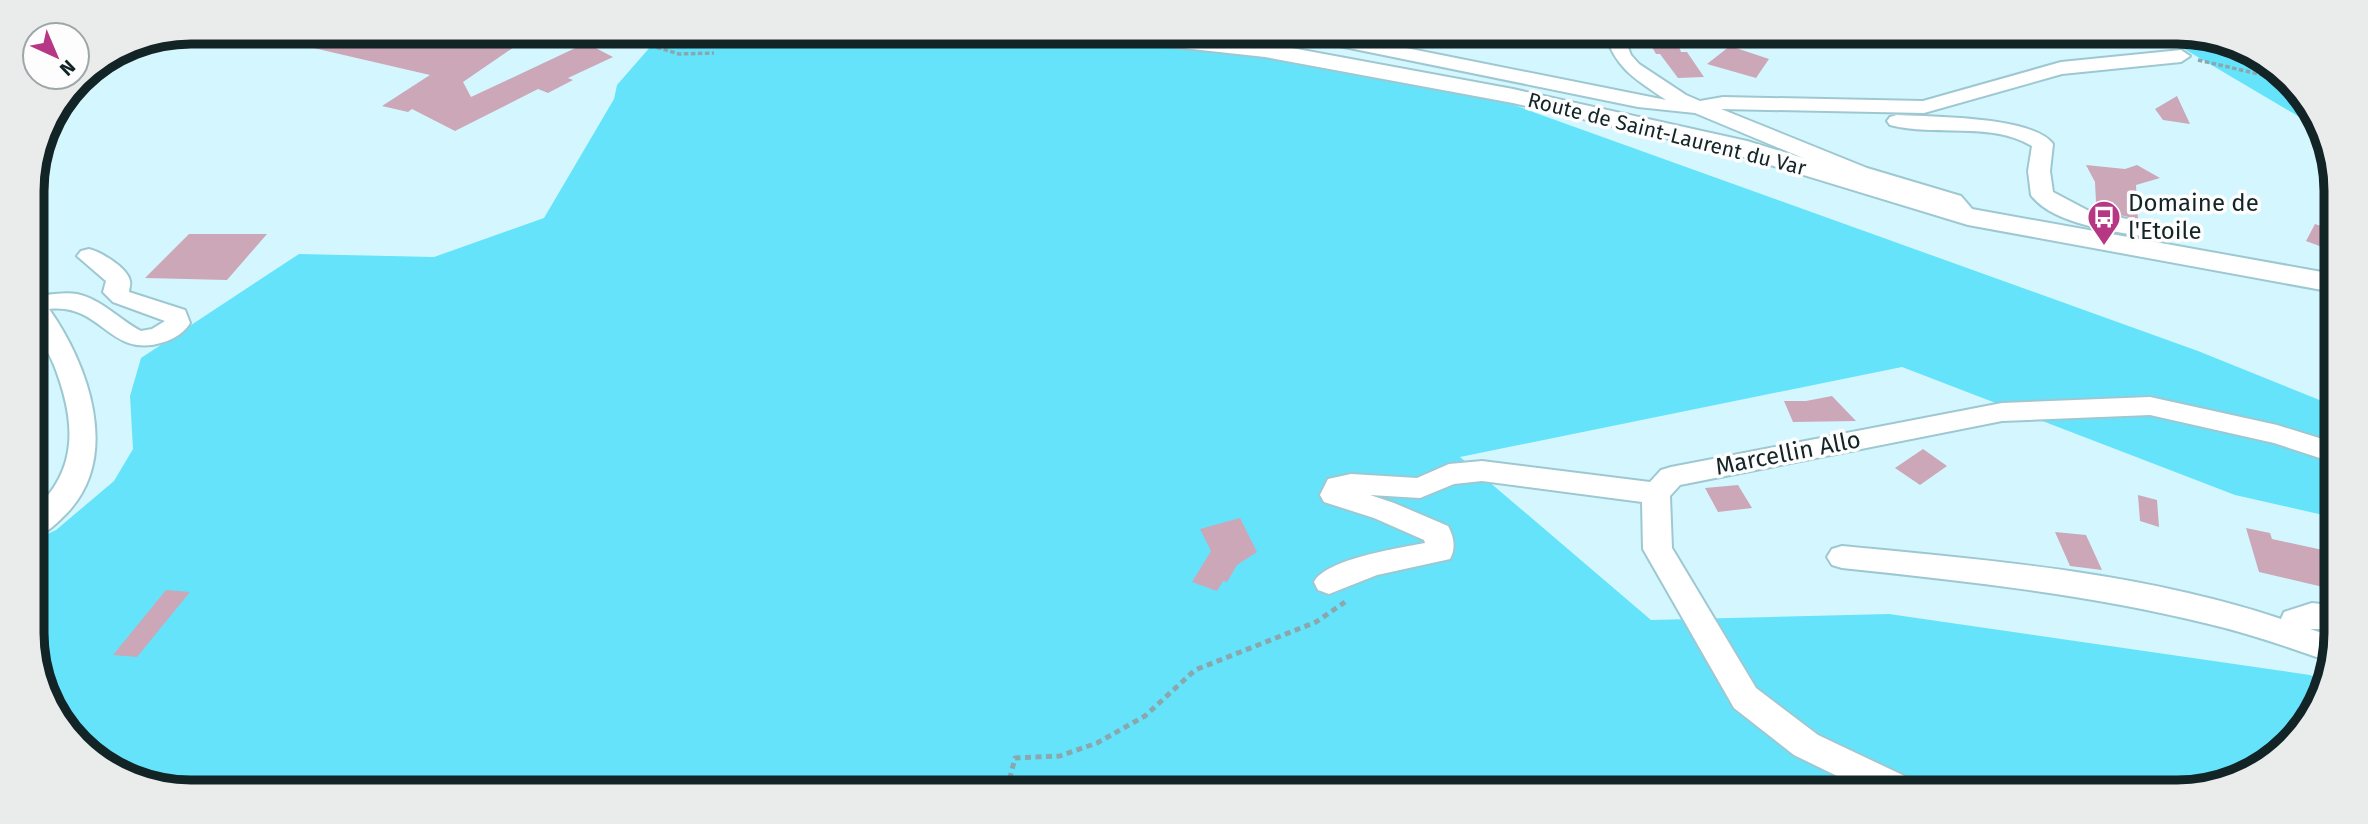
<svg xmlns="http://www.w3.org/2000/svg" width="2368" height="824" font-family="'Fira Sans',sans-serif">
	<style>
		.green { fill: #65e3fb }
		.building { fill: #cba7b8 }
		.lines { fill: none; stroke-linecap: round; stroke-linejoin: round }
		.minor-casing { stroke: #9ec8d1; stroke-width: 4 }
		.major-casing { stroke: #9ec8d1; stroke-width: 4 }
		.path-far1 { stroke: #8ba7ae; stroke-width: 3.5; stroke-dasharray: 4.5 2.5; stroke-linecap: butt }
		.path { stroke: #8ba7ae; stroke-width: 5; stroke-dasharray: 6 4.5; stroke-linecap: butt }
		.minor { fill: #fff; fill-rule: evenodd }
		.major { fill: #fff; fill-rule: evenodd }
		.labels { text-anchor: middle; stroke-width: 7; stroke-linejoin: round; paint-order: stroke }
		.far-street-label { font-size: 21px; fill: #132427; stroke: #fdfdfd }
		.poi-label { font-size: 24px; fill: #132427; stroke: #fdfdfd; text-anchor: start }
		.street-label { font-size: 24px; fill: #132427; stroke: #fdfdfd }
		.rim { fill: none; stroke: #132427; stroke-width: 9 }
	</style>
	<rect width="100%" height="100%" fill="#d4f7ff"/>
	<path class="green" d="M667 33H686L723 43 809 33 1221 34 1500 100 2198 351 2332 405V517L2235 495 1902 367 1460 457 1651 620 1889 614 2310 675 2325 683 2274 759 2187 792 149 787 71 738 34 664V540L56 530 114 481 133 449 130 396 141 358 299 254 434 257 544 218 614 99 617 85 658 38Z
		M2164 37H2219L2297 86 2318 128Z"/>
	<path class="building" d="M279 32H536L463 82 471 97 586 43 613 57 568 78 573 80 548 93 538 89 455 131 412 109 408 112 382 106 430 75 279 40Z
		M1645 35 1675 36 1681 52H1687L1704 77 1678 78 1660 54H1656Z
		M1730 46 1769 59 1756 78 1707 64Z
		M2177 96 2190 124 2163 120 2155 109Z
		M2086 165 2125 169 2137 165 2160 178 2136 185 2138 219 2110 213V206L2096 202 2095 182Z
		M2315 224 2333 230V251L2306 241Z
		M189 234H267L227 280 145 278Z
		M1832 396 1856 421 1793 422 1784 401H1806Z
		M1923 449 1947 466 1920 485 1895 468Z
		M1738 485 1752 508 1718 512 1705 488Z
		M2138 495 2157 500 2159 527 2140 521Z
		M1240 518 1257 552 1237 565 1227 582 1223 581 1217 591 1192 582 1211 551 1200 529Z
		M2246 528 2270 533 2272 539 2332 552 2331 580 2320 577 2323 587 2259 572Z
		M2055 532 2086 535 2102 570 2070 566Z
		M166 590 190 592 137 657 113 655Z"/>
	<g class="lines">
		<defs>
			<path id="minor" d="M1306 35H1341L1666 100C1636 79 1618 71 1605 35H1623L1631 55 1639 64 1686 95 1700 101 1723 97 1923 101 2061 62 2181 50 2190 56 2181 62 2062 74 1924 113 1721 109 1867 168 1961 196 1979 217 1976 222H1960L1945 206 1851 178 1695 113 1638 107 1315 41Z
				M1897 115C1931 117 2033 116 2053 144L2050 171 2053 192 2089 211 2165 227 2168 232 2165 237 2157 239C2122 232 2053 226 2031 195L2028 171 2032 146C1990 121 1936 137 1890 125L1887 121 1890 117Z
				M89 249C101 252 128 268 130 281 131 285 129 288 129 292L185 310 190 323C185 332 174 339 164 342 109 360 103 303 49 309 88 364 121 455 68 512 58 522 48 533 34 537V510C80 469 75 419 54 365 48 350 37 336 33 321 31 313 32 302 32 294 47 297 62 291 77 294 103 300 118 319 141 331L152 329 165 321 113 302 103 292 106 281 77 256 81 251Z
				M2150 397 2277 425 2332 442V462L2274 443 2150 415 2002 421 1680 485 1670 496 1672 548 1756 688 1818 735 1913 780 1918 791H1868L1794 755 1734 708 1643 549 1642 502 1482 481 1454 484 1420 498 1370 495 1394 503 1448 526C1454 537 1456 548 1450 559L1377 575 1329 594 1318 590 1314 582C1326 559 1399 548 1425 543L1424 540 1374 518 1324 502 1320 495 1328 479 1351 474 1417 478 1449 464 1482 461 1650 482 1661 470 1671 467 2002 403Z
				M1842 546C1988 560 2140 572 2281 619L2284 612 2312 603 2331 605V629H2310L2331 636V662C2291 648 2251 634 2209 624 2089 594 1965 581 1842 568L1832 565 1827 557 1832 549Z"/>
			<path id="major" d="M703 33H775L771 38C753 43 725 43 707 38Z
				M1107 34H1186L1265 43 1513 89 1747 141 1972 209 2333 274V292L1968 225 1731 153 1513 103 1265 57 1119 41 1111 39Z"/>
		</defs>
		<use href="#minor" class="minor-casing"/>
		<use href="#major" class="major-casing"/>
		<path class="path-far1" d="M610 33 679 54 714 53
			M782 44 818 33
			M2198 60 2289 81"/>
		<path class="path" d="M1007 789 1015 758 1060 756 1097 743 1145 716 1195 670 1316 622 1345 602"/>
		<use href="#minor" class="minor"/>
		<use href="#major" class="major"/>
	</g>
	<defs>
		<symbol id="bus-pin" viewBox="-11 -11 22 30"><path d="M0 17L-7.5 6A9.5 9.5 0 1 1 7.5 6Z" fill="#b63783" stroke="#fdfdfd"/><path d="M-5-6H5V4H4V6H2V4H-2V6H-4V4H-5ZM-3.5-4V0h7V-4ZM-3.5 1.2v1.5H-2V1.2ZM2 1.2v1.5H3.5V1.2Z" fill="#fff"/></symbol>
	</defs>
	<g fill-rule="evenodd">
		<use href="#bus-pin" x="2085" y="198" width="38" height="52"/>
	</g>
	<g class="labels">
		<g class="far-street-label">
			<text transform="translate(1667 134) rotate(14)" y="7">Route de Saint-Laurent du Var</text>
		</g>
		<g class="poi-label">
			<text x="2128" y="211">Domaine de<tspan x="2128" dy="28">l'Etoile</tspan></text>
		</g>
		<g class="street-label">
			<text transform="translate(1788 453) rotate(-11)" y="8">Marcellin Allo</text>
		</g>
	</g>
	<path d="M0 0H2368V824H0ZM191 44H2177A147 147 0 0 1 2324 191V633A147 147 0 0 1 2177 780H191A147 147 0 0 1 44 633V191A147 147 0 0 1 191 44Z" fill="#eaecec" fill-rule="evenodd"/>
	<path class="rim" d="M191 44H2177A147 147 0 0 1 2324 191V633A147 147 0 0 1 2177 780H191A147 147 0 0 1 44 633V191A147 147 0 0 1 191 44Z"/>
	<g transform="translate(56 56) rotate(136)"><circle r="33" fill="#fdfdfd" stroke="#9fa6a7" stroke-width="2"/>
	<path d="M0-5L12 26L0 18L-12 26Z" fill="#b63783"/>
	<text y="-10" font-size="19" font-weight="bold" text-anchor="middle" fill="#132427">N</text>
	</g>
</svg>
